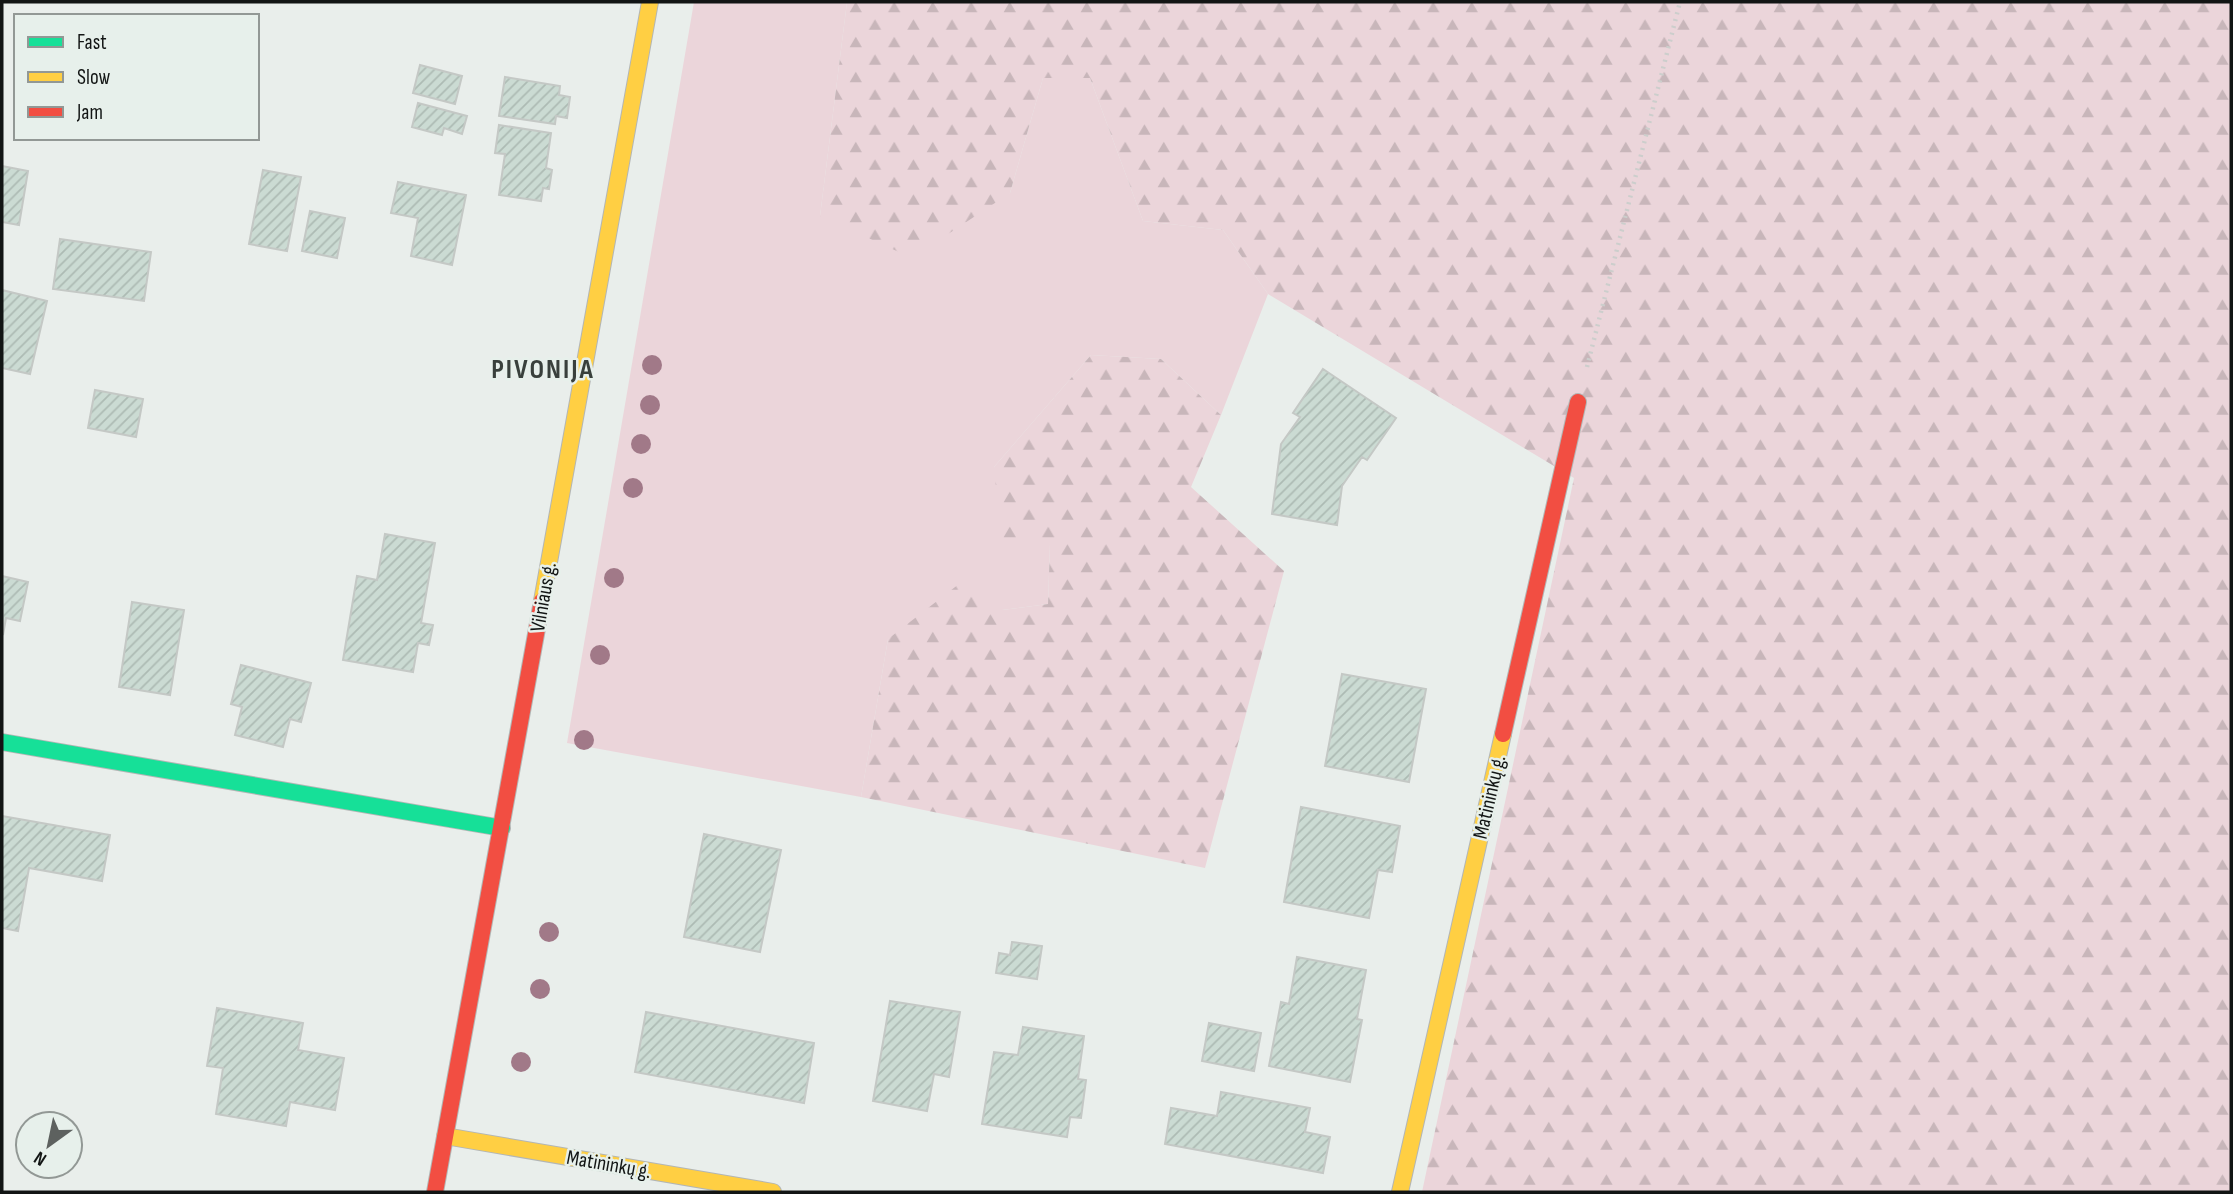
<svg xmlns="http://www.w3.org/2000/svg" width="2233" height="1194" font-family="'Sofia Sans Condensed',sans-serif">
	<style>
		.green { fill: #ebd5da }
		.forest { fill: url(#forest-firs) }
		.building { fill: url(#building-hatch); stroke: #c4c8c5; stroke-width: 2 }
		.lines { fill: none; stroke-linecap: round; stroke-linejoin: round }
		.fast-casing { stroke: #b3b6b5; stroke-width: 18 }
		.slow-casing { stroke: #b3b6b5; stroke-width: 18 }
		.jam-casing { stroke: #b3b6b5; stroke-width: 18 }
		.path { stroke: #cccecc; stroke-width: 4.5; stroke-dasharray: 2 5; stroke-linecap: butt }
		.fast { stroke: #16e098; stroke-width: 16 }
		.slow { stroke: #ffcf43; stroke-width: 16 }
		.jam { stroke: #f24e42; stroke-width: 16 }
		.tree { fill: #a17988 }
		.labels { text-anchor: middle; stroke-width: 5; stroke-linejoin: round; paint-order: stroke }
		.street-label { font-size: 21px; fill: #121514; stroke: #e7f0eb }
		.district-label { font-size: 28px; font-weight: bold; letter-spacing: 2px; fill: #39403c; stroke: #e7f0eb }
	</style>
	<defs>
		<pattern id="forest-firs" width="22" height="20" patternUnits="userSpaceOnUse" patternTransform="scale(1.75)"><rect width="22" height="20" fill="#ebd5da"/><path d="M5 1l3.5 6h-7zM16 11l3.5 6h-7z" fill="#c8b6ba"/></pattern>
		<pattern id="building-hatch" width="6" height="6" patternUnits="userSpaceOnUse" patternTransform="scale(1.75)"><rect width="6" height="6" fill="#cbdbd3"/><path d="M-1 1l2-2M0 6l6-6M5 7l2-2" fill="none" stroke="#adbbb4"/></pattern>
	</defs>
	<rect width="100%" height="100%" fill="#e9eeeb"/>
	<path class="green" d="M694 2H847L820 216 1010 193 1043 78H1090L1143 221 1223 230 1268 294 1221 415 1161 359 1091 355 994 467 1050 544 1048 604 1002 610 888 639 861 797 567 743Z"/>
	<path class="forest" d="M847 2H2231V1192H1422L1574 478 1268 294 1223 230 1143 221 1090 78H1043L1010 193 912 258 820 216Z
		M1091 355 1161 359 1221 415 1191 487 1284 571 1205 868 861 797 888 639 968 577 1002 610 1048 604 1050 544 1001 539 994 467Z"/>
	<path class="building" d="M420 65 462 76 455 104 413 93Z
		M505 77 560 86 559 95 570 97 567 118 556 116 555 124 499 116Z
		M418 103 467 116 462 134 444 128 442 135 412 127Z
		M499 125 551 133 546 168 552 170 549 189 543 188 541 201 499 195 505 154 495 153Z
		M2 166 28 171 19 225 2 222Z
		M263 170 301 177 287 251 249 244Z
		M398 182 466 195 452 265 411 256 418 218 391 213Z
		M310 211 345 218 337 258 302 251Z
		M60 239 151 252 144 301 53 289Z
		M2 290 47 301 30 374 2 368Z
		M1323 369 1396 418 1367 460 1362 457 1342 486 1337 525 1272 514 1281 444 1300 417 1293 413Z
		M95 390 143 399 136 437 88 428Z
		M385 534 435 543 421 623 433 625 429 645 418 643 413 672 343 660 357 576 377 580Z
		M2 576 28 582 20 621 6 618 3 635Z
		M132 602 184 610 170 695 119 687Z
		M241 665 311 683 301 722 290 719 283 747 235 735 242 707 231 704Z
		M1342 674 1426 689 1409 782 1325 766Z
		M1301 807 1400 826 1392 872 1378 870 1369 918 1284 902Z
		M2 816 110 835 102 881 29 868 18 931 2 928Z
		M704 834 781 850 760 952 684 937Z
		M1012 942 1042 946 1037 979 996 973 999 953 1010 955Z
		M1297 957 1366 970 1357 1019 1362 1020 1350 1082 1269 1066 1281 1002 1289 1004Z
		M890 1001 960 1012 949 1077 934 1074 927 1111 873 1101Z
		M217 1008 303 1023 298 1050 344 1058 335 1110 290 1102 286 1126 216 1114 223 1068 207 1066Z
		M646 1012 814 1043 804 1103 635 1072Z
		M1209 1023 1261 1033 1254 1071 1202 1061Z
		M1023 1027 1084 1036 1078 1079 1086 1080 1081 1118 1070 1117 1067 1137 982 1124 994 1052 1018 1055Z
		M1221 1092 1310 1108 1305 1132 1330 1137 1323 1173 1165 1144 1171 1108 1217 1116Z"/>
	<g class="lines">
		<defs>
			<path id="fast" d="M2 742 502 828"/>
			<path id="slow" d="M542 601 650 2
				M445 1136 773 1192
				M1400 1192 1503 734"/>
			<path id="jam" d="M1503 734 1578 402
				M435 1192 542 601"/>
		</defs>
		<use href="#fast" class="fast-casing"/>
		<use href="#slow" class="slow-casing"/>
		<use href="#jam" class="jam-casing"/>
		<path class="path" d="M1587 367 1680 2"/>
		<use href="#fast" class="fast"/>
		<use href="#slow" class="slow"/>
		<use href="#jam" class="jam"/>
	</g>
	<g class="tree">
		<circle cx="652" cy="365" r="10"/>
		<circle cx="650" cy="405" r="10"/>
		<circle cx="641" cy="444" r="10"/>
		<circle cx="633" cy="488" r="10"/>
		<circle cx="614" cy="578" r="10"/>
		<circle cx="600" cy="655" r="10"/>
		<circle cx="584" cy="740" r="10"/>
		<circle cx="549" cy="932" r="10"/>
		<circle cx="540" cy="989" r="10"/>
		<circle cx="521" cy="1062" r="10"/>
	</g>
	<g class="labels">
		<g class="street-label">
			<text transform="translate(543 597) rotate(-80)" y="7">Vilniaus g.</text>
			<text transform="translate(1489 797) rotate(-77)" y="7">Matininkų g.</text>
			<text transform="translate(609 1164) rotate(10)" y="7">Matininkų g.</text>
		</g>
		<g class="district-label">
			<text x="543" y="378">PIVONIJA</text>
		</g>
	</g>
	<rect width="2233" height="1194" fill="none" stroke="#121514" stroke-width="7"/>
	<rect x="14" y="14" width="245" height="126" fill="#e7f0eb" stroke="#929895" stroke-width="2"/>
	<rect x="28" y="37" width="35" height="10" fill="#16e098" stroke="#929895" stroke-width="2"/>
	<text x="77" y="49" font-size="21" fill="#121514">Fast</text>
	<rect x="28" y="72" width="35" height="10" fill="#ffcf43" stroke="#929895" stroke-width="2"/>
	<text x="77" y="84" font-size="21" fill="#121514">Slow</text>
	<rect x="28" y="107" width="35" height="10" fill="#f24e42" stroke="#929895" stroke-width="2"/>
	<text x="77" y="119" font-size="21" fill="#121514">Jam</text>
	<g transform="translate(49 1145) rotate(213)"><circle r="33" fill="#e7f0eb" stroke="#929895" stroke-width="2"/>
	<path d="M0-5L12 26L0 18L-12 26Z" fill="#5d615f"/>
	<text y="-10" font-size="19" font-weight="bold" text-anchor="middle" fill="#121514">N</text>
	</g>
</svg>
